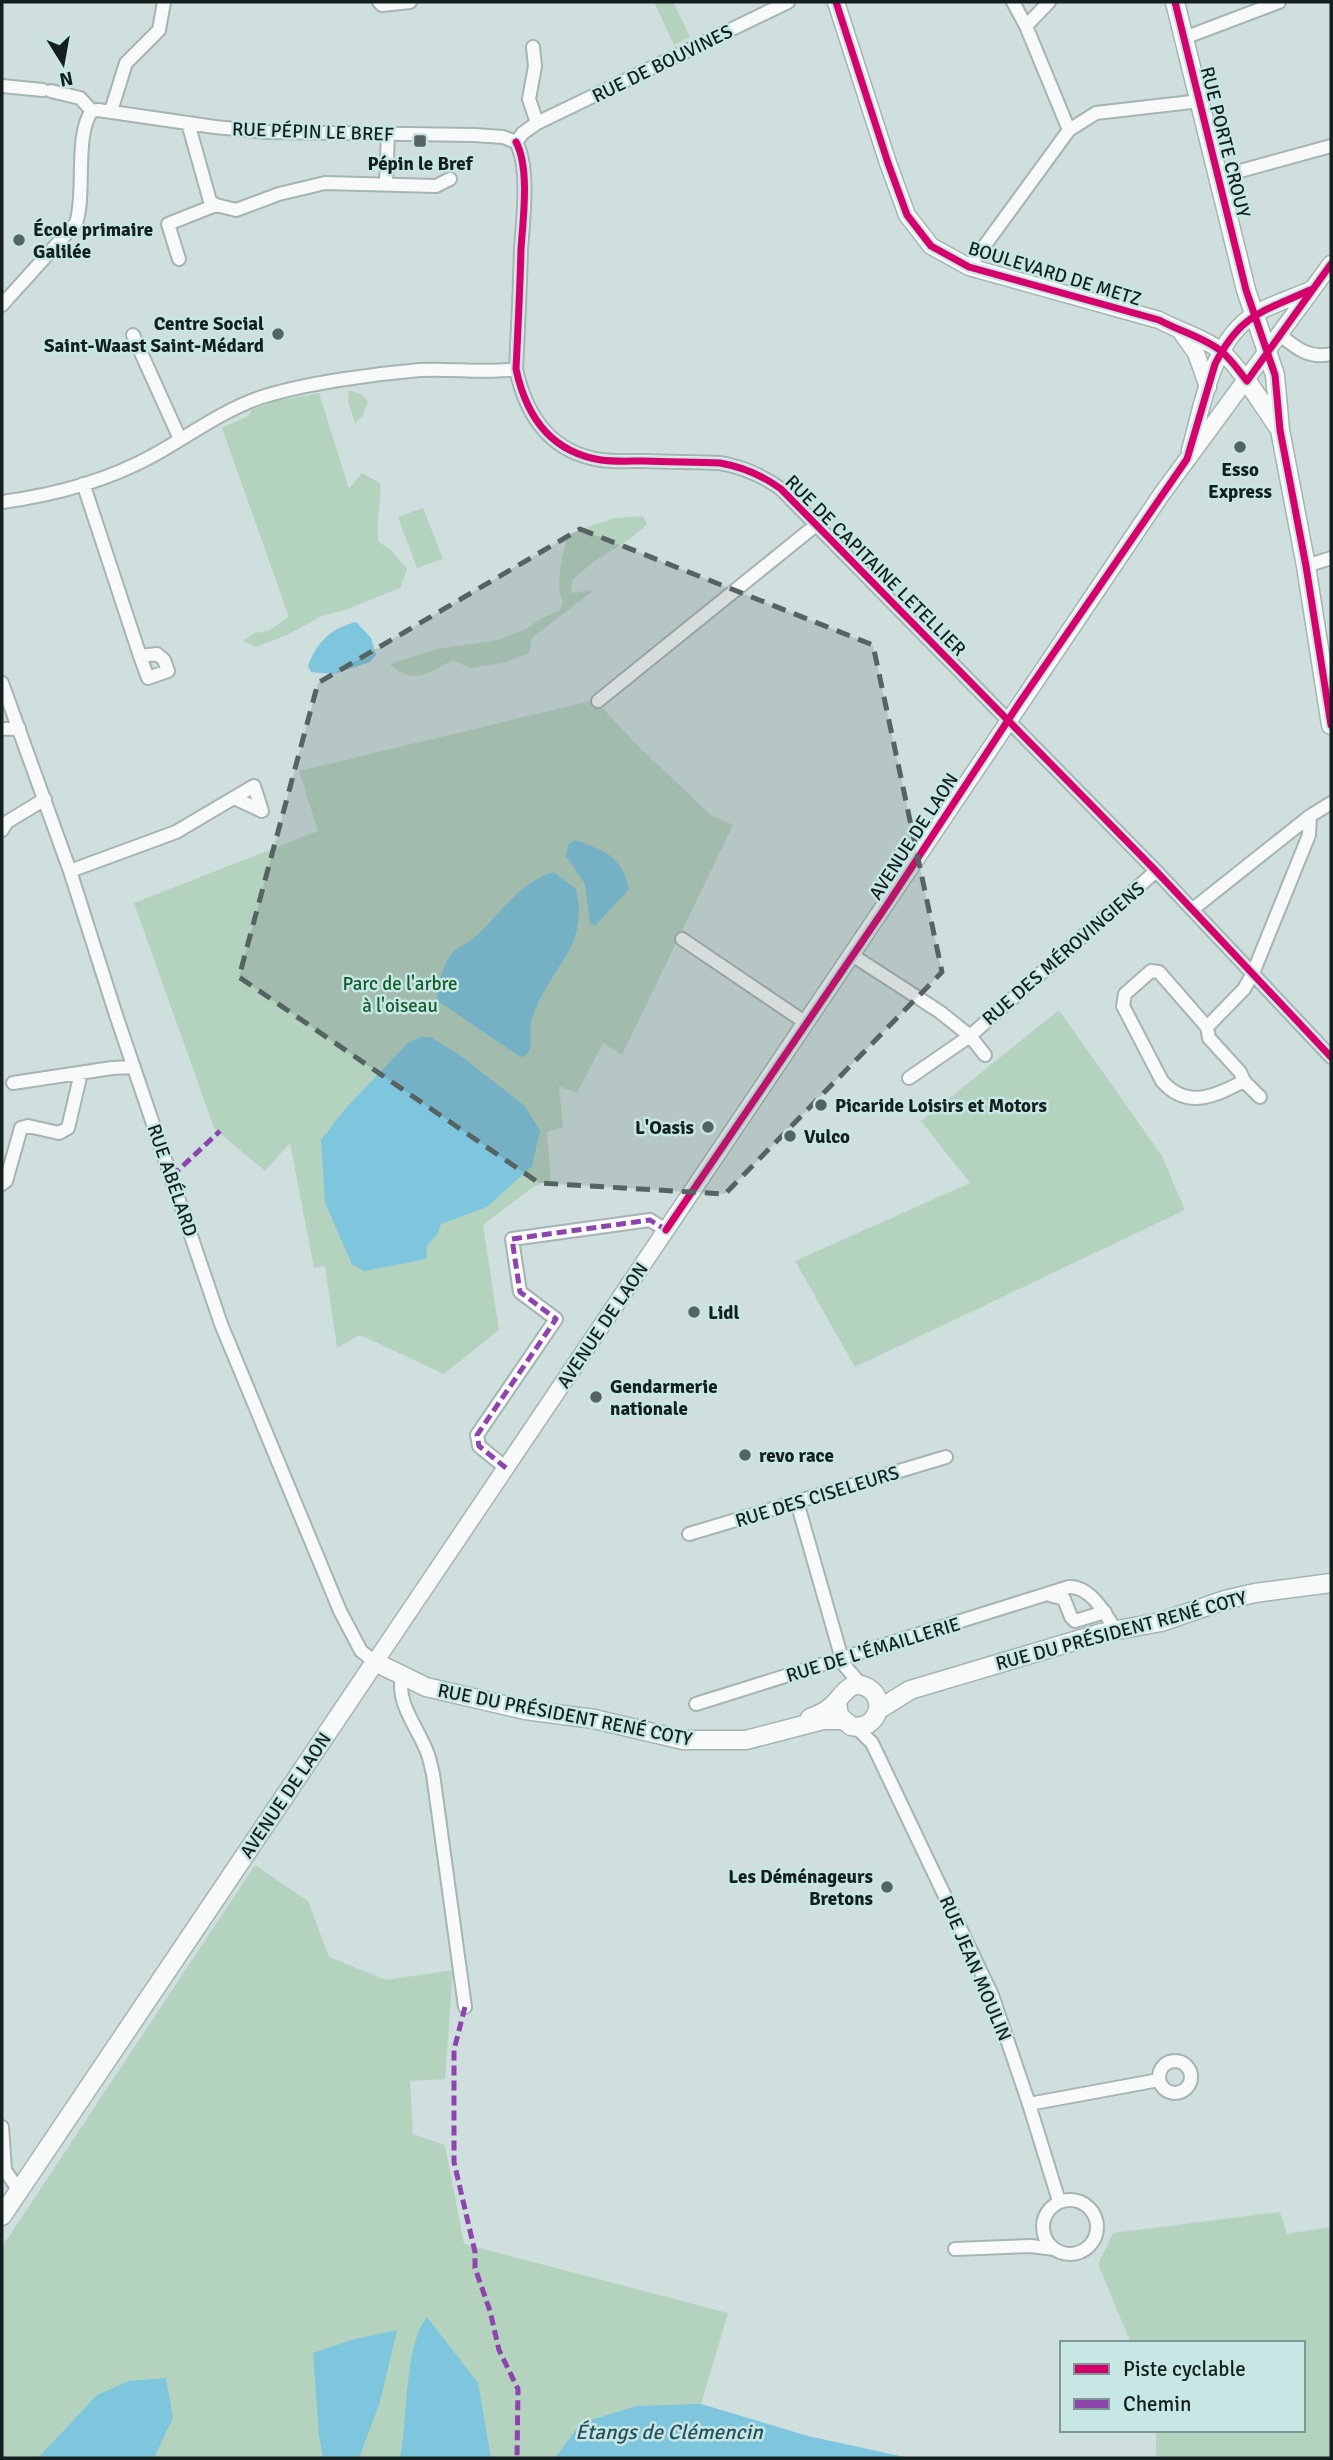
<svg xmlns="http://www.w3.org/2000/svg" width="1333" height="2460" font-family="Signika,sans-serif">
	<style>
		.green { fill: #b4d3be }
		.water { fill: #7ec5de }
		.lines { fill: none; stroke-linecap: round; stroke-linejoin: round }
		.minor-casing { stroke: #a6b4b2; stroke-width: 16 }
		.secondary-casing { stroke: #a6b4b2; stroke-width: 19 }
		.primary-casing { stroke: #a6b4b2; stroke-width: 21 }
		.minor { stroke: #f8fafa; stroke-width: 12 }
		.secondary { stroke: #f8fafa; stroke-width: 16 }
		.primary { stroke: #f8fafa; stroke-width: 18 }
		.quiet { stroke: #8e44ad; stroke-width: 5; stroke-dasharray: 10 5; stroke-linecap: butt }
		.cycleway-casing { stroke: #c6e7e3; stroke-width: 11 }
		.cycleway { stroke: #d6006c; stroke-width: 7 }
		.marked { fill: #556362; fill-opacity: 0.2; stroke: #556362; stroke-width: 5; stroke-dasharray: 14 9; stroke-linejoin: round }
		.poi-dot { fill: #556362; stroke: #c6e7e3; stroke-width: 2.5 }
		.labels { text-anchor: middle; stroke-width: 5; stroke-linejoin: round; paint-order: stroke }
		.street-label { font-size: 19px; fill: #14201f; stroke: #c6e7e3 }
		.poi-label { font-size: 19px; font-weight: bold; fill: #14201f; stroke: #c6e7e3; text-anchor: start }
		.park-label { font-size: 19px; fill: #125d2b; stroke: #c6e7e3 }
		.water-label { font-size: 21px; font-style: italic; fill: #275060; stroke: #c6e7e3 }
	</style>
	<rect width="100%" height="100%" fill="#cedfdd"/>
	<path class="green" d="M654 2H673L690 37 674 45Z
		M349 390 362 395 368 402 362 416 355 424 348 401Z
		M319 393 349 489 362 473 380 483C382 503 375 521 379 542L392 551 407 569 400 588 345 610 322 616 287 635 256 647 243 641 254 633 268 631 289 617 222 428 248 416 252 410 272 402Z
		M423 508 443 559 417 568 398 517Z
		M643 516 647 524C624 548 596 555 572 581L571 593 594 590 532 638 529 653 506 662 470 668 453 660C429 672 414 687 390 664L437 649 498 640 528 628 540 619 559 611 563 602C554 588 563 550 569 534L614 518Z
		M595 700 641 749 712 816 733 825 622 1055 603 1043 577 1093 559 1086 563 1127 547 1132 551 1180 533 1187 483 1225 499 1330 444 1374 360 1335 337 1348 325 1266 314 1268 290 1143 265 1171 214 1128 134 903 318 831 299 771Z
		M1059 1010 1162 1156 1185 1210 855 1367 795 1261 970 1183 921 1121Z
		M255 1865 308 1901 329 1957 386 1980 453 1970 445 2079 410 2081 413 2134 445 2145 464 2244 728 2313 701 2404 681 2458H2V2247Z
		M1280 2212 1287 2234 1331 2227V2458H1162L1156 2455V2430H1303V2343H1131L1098 2264 1113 2233Z"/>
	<path class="water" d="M356 622 371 638 376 655 370 662 334 674 311 672 308 666C317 642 331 628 356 622Z
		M575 840C605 850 622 857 629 889L595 926 590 923 585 884 566 856 568 844Z
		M554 872 576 889C590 946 551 966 534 1013 528 1026 532 1037 530 1050L525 1056 520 1057 438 1001C434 991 444 964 451 954 456 948 467 944 474 938 499 916 520 881 554 872Z
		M420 1037H430L457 1053 525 1106 540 1131 532 1166 487 1207 441 1224 437 1235 427 1245 426 1259 364 1271 352 1264 325 1203 321 1140 345 1109 408 1043Z
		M427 2317 478 2383 491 2458H400C408 2422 404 2345 427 2317Z
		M397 2330 380 2402 359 2458H323L319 2435 313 2353 351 2340Z
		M166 2378 173 2418 154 2458H38L97 2395 129 2381Z
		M701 2404 808 2436 909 2458H555L581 2423 637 2406Z"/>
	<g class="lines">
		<defs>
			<path id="minor" d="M379 2 382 5 410 2
				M1013 2 1026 26 1069 130
				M1026 26 1049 2
				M1184 38 1279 2
				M533 47 535 66 529 99 537 123
				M2 86 43 90
				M51 91 80 98 92 111
				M92 111 98 110 215 127 266 132 474 135 503 137 516 142
				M111 111 126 63 159 30 164 2
				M188 123 210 201 216 205 236 210 279 194 325 183 436 186 450 179
				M516 142C530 168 523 220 521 249 520 289 518 329 516 369 526 416 550 452 601 460 615 462 630 461 644 461 670 462 695 462 720 463 743 467 762 475 781 489L1156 871 1331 1057
				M516 142 523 133 537 123 788 2
				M1218 177 1331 146
				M386 184 388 133
				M179 259 168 224 216 205
				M969 267 1069 130 1096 113 1200 101
				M2 305 76 223C86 195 74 134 92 111
				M133 335 180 439
				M1280 335C1296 348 1309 359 1331 354
				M83 484 87 495 140 656 148 678 168 671 164 660 157 654 140 656
				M2 502C54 495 107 481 154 455 190 435 223 410 262 397 306 383 373 374 420 370 452 368 484 374 516 369
				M1306 566 1331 558
				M2 683 70 871 116 1015 221 1324 340 1611 361 1651 375 1662
				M598 701 816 525
				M2 729 19 728
				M2 830 7 822 45 799
				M70 871 176 832 254 786 262 811 234 798
				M1193 909 1310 816
				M682 939 806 1023
				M852 955 940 1012 970 1036 1156 871
				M1207 1027 1244 989 1253 973 1309 835 1310 816 1331 803
				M909 1078 970 1036 985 1055
				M1244 1081C1215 1096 1187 1110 1162 1081L1123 1006 1125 994 1151 971 1159 972 1207 1027 1209 1038 1240 1072 1244 1081 1260 1097
				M13 1083 112 1068 134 1067
				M2 1184 6 1181 21 1128 28 1126 59 1133 68 1128 81 1073
				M506 1468 479 1446 477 1435 556 1319 520 1292 512 1239 650 1220 666 1230
				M797 1502 842 1659 845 1666 862 1686
				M689 1534 946 1457
				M1050 1595 1064 1599 1071 1617 1075 1621 1105 1612
				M402 1677C396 1703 418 1728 427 1752 430 1759 431 1767 433 1774L465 2007
				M696 1704 1069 1587C1089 1586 1104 1611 1113 1626
				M856 1727 872 1743 992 1995 1029 2104 1059 2201
				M1159 2077a16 16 0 1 1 32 0a16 16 0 1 1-32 0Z
				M1029 2104 1159 2080
				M2 2127 5 2170 19 2191
				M1043 2227a27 27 0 1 1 54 0a27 27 0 1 1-54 0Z
				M955 2249 1031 2246 1054 2249"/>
			<path id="secondary" d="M836 2 888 163 907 215 931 246 969 267 1159 320C1179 331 1203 337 1221 351 1231 359 1239 371 1247 381
				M1181 332 1196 353 1208 387
				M1190 450C1203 405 1211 341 1255 314 1271 304 1293 298 1310 290
				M375 1662 1161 495 1331 264"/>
			<path id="primary" d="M1175 2 1246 290 1275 375 1280 430 1306 566 1331 725
				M1247 381 1278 427
				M878 1710 910 1690 1101 1633 1161 1622 1225 1600 1255 1593 1331 1583
				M810 1718C819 1715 827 1711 834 1704 844 1694 852 1676 871 1690 877 1695 879 1702 878 1710 874 1723 864 1729 851 1726L839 1716 837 1702
				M2 2216 375 1662 426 1687 525 1710 594 1719 683 1740H746L823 1720H842"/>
		</defs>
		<use href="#minor" class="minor-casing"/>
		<use href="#secondary" class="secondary-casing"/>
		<use href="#primary" class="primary-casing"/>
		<use href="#minor" class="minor"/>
		<use href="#secondary" class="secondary"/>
		<use href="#primary" class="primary"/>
		<path class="quiet" d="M172 1176 220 1131
			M506 1468 479 1446 477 1435 556 1319 520 1292 512 1239 650 1220 666 1230
			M465 2007 454 2050V2162L475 2252V2268L490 2311 499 2350 518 2389 517 2458"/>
		<defs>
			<path id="cycleway" d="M836 2 888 163 907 215 931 246 969 267 1159 320C1179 331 1203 337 1221 351 1231 359 1239 371 1247 381L1331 264
				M1175 2 1246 290 1275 375 1280 430 1306 566 1331 725
				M516 142C530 168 523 220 521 249 520 289 518 329 516 369 526 416 550 452 601 460 615 462 630 461 644 461 670 462 695 462 720 463 743 467 762 475 781 489L1156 871 1331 1057
				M666 1230 887 905 1020 702 1187 459 1215 364C1241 313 1263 312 1310 290"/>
		</defs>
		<use href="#cycleway" class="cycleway-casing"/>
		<use href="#cycleway" class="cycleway"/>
	</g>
	<path class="marked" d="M580 529 873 645 942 972 725 1194 539 1183 239 977 318 683Z"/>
	<g class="poi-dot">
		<rect x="413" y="134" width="14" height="14" rx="3.5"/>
		<circle cx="19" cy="240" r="7"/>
		<circle cx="278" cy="334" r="7"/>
		<circle cx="1240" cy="447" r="7"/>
		<circle cx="821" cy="1105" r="7"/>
		<circle cx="708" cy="1127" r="7"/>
		<circle cx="790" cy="1136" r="7"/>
		<circle cx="694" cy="1312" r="7"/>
		<circle cx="596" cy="1397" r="7"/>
		<circle cx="745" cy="1455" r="7"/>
		<circle cx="887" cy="1887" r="7"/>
	</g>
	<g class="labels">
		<g class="street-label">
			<text transform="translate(662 63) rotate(-26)" y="7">RUE DE BOUVINES</text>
			<text transform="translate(313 131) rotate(2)" y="7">RUE PÉPIN LE BREF</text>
			<text transform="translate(1226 142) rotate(76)" y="7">RUE PORTE CROUY</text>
			<text transform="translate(1055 273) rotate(17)" y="7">BOULEVARD DE METZ</text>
			<text transform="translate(876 565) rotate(45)" y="7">RUE DE CAPITAINE LETELLIER</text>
			<text transform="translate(913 836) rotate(-57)" y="7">AVENUE DE LAON</text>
			<text transform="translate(1063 953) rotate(-41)" y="7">RUE DES MÉROVINGIENS</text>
			<text transform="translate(173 1180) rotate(71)" y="7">RUE ABÉLARD</text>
			<text transform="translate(602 1325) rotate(-56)" y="7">AVENUE DE LAON</text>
			<text transform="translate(817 1496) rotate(-17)" y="7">RUE DES CISELEURS</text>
			<text transform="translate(1121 1630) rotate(-15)" y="7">RUE DU PRÉSIDENT RENÉ COTY</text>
			<text transform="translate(873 1649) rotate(-17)" y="7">RUE DE L'ÉMAILLERIE</text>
			<text transform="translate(565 1714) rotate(11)" y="7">RUE DU PRÉSIDENT RENÉ COTY</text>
			<text transform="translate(285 1795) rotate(-56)" y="7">AVENUE DE LAON</text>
			<text transform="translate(976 1968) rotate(67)" y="7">RUE JEAN MOULIN</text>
		</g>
		<g class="poi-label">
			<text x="420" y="170" text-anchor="middle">Pépin le Bref</text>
			<text x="33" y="236">École primaire<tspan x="33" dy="22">Galilée</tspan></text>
			<text x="264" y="330" text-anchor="end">Centre Social<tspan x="264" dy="22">Saint-Waast Saint-Médard</tspan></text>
			<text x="1240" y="476" text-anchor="middle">Esso<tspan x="1240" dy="22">Express</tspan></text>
			<text x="835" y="1112">Picaride Loisirs et Motors</text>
			<text x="694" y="1134" text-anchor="end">L'Oasis</text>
			<text x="804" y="1143">Vulco</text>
			<text x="708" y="1319">Lidl</text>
			<text x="610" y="1393">Gendarmerie<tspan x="610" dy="22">nationale</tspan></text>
			<text x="759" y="1462">revo race</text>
			<text x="873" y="1883" text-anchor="end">Les Déménageurs<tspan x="873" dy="22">Bretons</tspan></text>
		</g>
		<g class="park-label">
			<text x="400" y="990">Parc de l'arbre<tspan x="400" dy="22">à l'oiseau</tspan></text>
		</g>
		<g class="water-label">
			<text x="669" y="2439">Étangs de Clémencin</text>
		</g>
	</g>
	<rect width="1333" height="2460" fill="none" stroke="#14201f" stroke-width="7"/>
	<rect x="1060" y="2341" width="245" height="91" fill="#c6e7e3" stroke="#7f9795" stroke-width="2"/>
	<rect x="1074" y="2364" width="35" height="10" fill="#d6006c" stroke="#7f9795" stroke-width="2"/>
	<text x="1123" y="2376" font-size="21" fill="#14201f">Piste cyclable</text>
	<rect x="1074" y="2399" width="35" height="10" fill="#8e44ad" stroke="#7f9795" stroke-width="2"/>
	<text x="1123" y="2411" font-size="21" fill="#14201f">Chemin</text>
	<g transform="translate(63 63) rotate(169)" stroke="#c6e7e3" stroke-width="5" paint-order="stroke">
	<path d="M0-5L12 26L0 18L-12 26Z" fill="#14201f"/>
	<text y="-10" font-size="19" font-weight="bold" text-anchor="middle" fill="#14201f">N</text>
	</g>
</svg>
